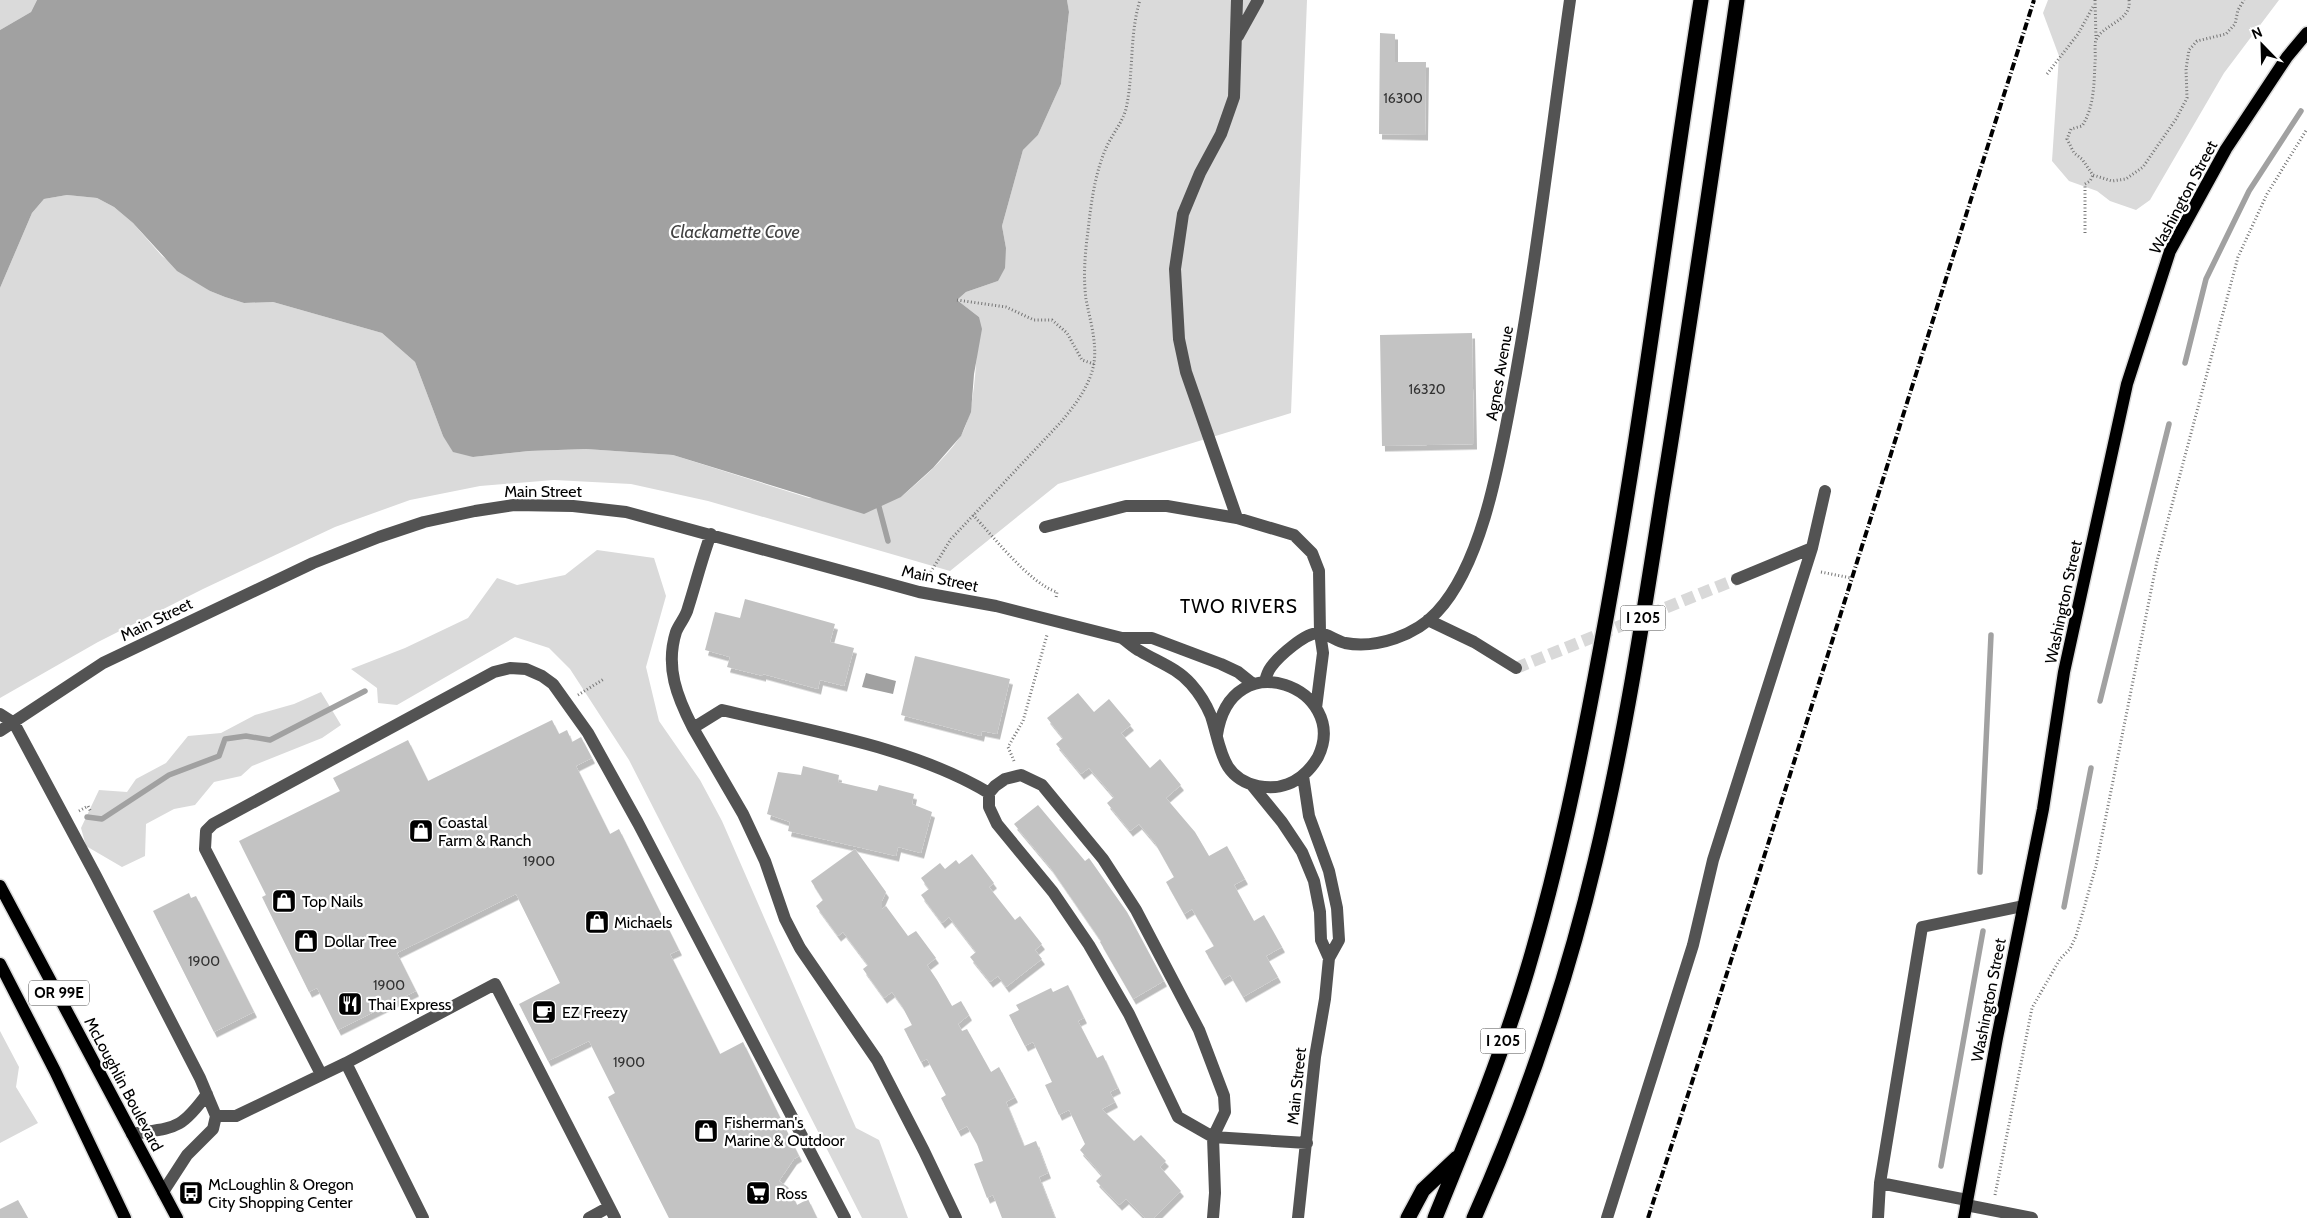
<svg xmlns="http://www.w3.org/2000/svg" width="2307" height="1218" font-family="Cabin,sans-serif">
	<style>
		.green { fill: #dadada }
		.water { fill: #a1a1a1 }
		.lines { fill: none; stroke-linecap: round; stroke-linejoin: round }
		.stream { stroke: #a1a1a1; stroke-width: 5.5 }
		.building { fill: #c3c3c3; filter: url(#shadow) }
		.minor-tunnel { stroke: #d9d9d9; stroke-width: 12; stroke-dasharray: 12 6; stroke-linecap: butt }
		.major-casing { stroke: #dbdbdb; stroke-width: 15 }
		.highway-casing { stroke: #dbdbdb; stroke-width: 18 }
		.path { stroke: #757575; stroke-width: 3; stroke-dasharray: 1 2.5; stroke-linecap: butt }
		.minor { stroke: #535353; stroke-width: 12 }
		.major { stroke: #000; stroke-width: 12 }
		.highway { stroke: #000; stroke-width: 15 }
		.rail { stroke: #000; stroke-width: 4; stroke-dasharray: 8 2.5 1 2.5; stroke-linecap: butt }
		.labels { text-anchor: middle; stroke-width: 4.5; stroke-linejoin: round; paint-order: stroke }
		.number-label { font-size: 14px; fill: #313131 }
		.shield { fill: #fff; stroke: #4c4c4c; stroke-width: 1 }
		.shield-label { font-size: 15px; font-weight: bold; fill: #000 }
		.street-label { font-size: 16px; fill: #000; stroke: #fff }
		.poi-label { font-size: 16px; fill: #000; stroke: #fff; text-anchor: start }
		.water-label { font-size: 18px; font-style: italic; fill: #424242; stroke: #fff }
		.quarter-label { font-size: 19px; letter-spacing: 1px; fill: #000; stroke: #fff }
	</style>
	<defs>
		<filter id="shadow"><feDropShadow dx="3" dy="5.5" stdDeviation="0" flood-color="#0004"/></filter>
	</defs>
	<rect width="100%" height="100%" fill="#fff"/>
	<path class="green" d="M0 0H37L31 12 0 30Z
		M1067 0H1307L1291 413 1058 484 950 571 708 501 631 484 554 480 480 486 410 500 335 527 203 589 98 642 0 698V288L32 213 44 199 67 195 97 198 114 207 133 223 162 256 210 291 225 297 244 303 273 302 382 333 415 362 443 436 473 457 529 451 586 449 673 455 809 498 901 497C922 479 944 460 960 437 977 412 976 349 979 317L957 300 966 292 998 281 1006 248 1002 226 1023 150 1038 135 1061 84 1069 13Z
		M2048 0H2279L2224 73 2150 200 2136 210 2110 201 2097 191 2069 181 2052 161 2059 56 2043 13Z
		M597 550 654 558 666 596 646 667 659 721 700 780 722 821 856 1128 879 1140 908 1218H862L629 760 570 669 549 648 515 637 397 705 378 703 377 688 351 669 405 648 468 618 497 578 517 585 565 575Z
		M321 692 341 725 322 738 252 766 241 776 214 782 195 805 174 809 146 824 145 856 122 867 86 846 81 828 99 790 127 792 136 779 166 763 188 736 221 733 255 715 294 704Z
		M0 1031 19 1067 16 1087 38 1123 0 1143Z"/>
	<path class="water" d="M37 0H1067L1069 12 1061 84 1038 135 1023 150 1002 226 1006 248 1005 268 998 281 966 292 957 300 979 317 982 329 974 374 971 412 961 436 933 468 901 497 864 514 673 455 586 449 529 451 473 457 453 452 443 436 415 362 382 333 273 302 244 303 225 297 210 291 177 271 133 223 114 207 97 198 67 195 44 199 32 213 0 288V30L31 12Z
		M866 673 896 681 893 694 862 687Z"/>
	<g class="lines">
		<path class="stream" d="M2185 363 2206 279 2249 191 2301 111
			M879 507 888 541
			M2100 701 2169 424
			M87 817 102 819 169 775 219 756 225 739 246 736 270 740 365 691
			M1980 872 1991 635
			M2064 907 2091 768
			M1941 1166 1983 931"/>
	</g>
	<path class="building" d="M1380 33 1395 34V62H1426L1425 135 1379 134Z
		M1472 333 1474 444 1382 446 1380 335Z
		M745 599 835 624 830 642 854 648 844 686 820 680 818 689 763 674V676L727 667 730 657 705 650 715 612 740 618Z
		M915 656 1010 679 997 734 982 731 981 736 901 715Z
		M1078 693 1094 712 1109 699 1131 725 1121 733 1150 768 1160 759 1181 785 1166 798 1195 832 1209 856 1227 846 1245 879 1234 885 1254 921 1264 915 1282 947 1266 956 1278 977 1243 997 1230 975 1222 980 1205 951 1214 946 1192 909 1184 914 1166 882 1174 877 1155 843 1139 824 1130 831 1107 803 1114 797 1089 768 1081 774 1056 744 1063 738 1047 718Z
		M552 720 559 734 567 730 572 742 581 737 592 758 576 766 610 834 619 829 679 950 670 954 720 1054 743 1042 799 1156 794 1159 779 1181 788 1187 797 1205 808 1199 817 1218H669L608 1097 615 1093 589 1041 548 1061 519 1004 560 983 516 894 397 953 416 991 338 1030 317 988 309 992 262 897 266 895 239 841 340 791 333 778 408 740 428 781Z
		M803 766 839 775 838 782 877 791 879 785 914 794 912 804 932 812 921 853 898 847 896 856 788 831 790 822 767 814 778 772 801 775Z
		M1038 805 1085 861 1089 858 1127 912 1164 981 1133 999 1100 942 1101 941 1050 867 1014 824Z
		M855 849 886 892 882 901V909L886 906 908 936 916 931 936 958 927 965 937 980 952 1006 961 1001 969 1015 958 1024 962 1031 967 1029 991 1072 999 1067 1015 1097 1006 1102 1024 1146 1036 1141 1048 1173 1039 1177 1055 1218H1002L993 1195 987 1198 974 1164 983 1161 977 1144 967 1126 958 1131 941 1098 946 1095 927 1059 921 1062 904 1029 912 1025 902 1006 892 992 884 998 863 969 868 965 843 932 838 936 816 906 823 900 811 881Z
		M972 854 994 883 989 887 1015 920 1020 916 1042 944 1035 950 1042 959 1006 987 998 976 990 982 970 957 976 952 949 917 942 923 921 895 929 889 921 878 940 863 945 869 956 860 959 864Z
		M189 893 191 898 196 896 254 1012 214 1032 153 911Z
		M1068 985 1084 1018 1078 1021 1097 1058 1103 1055 1118 1088 1110 1092 1115 1102 1102 1109 1134 1141 1141 1135 1166 1161 1160 1167 1181 1191 1154 1218H1145L1126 1199 1119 1205 1096 1181 1102 1175 1080 1150 1085 1144 1069 1110 1059 1115 1045 1085 1052 1082 1033 1042 1025 1046 1009 1015 1019 1010 1016 1005 1051 988 1053 992Z
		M18 1200 28 1218H0V1209Z"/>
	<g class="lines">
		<path class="minor-tunnel" d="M1516 668 1737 579"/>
		<defs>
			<path id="major" d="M0 886 177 1218
				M0 964 55 1071 125 1218
				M1964 1218 1997 1038 2043 809 2064 672 2127 384 2170 251 2226 149 2287 57 2307 33"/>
			<path id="highway" d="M1408 1218 1423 1190 1457 1158
				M1435 1218C1468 1137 1502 1055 1527 971 1559 864 1581 755 1601 646 1641 432 1667 215 1701 0
				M1474 1218C1525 1104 1566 983 1595 862 1624 742 1643 619 1662 497 1689 332 1713 166 1737 0"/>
		</defs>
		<use href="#major" class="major-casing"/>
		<use href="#highway" class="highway-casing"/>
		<path class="path" d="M2095 0 2096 39
			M2129 0C2132 21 2103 24 2096 40 2094 45 2096 56 2095 63 2094 84 2094 108 2082 126L2071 129 2067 139 2074 153 2082 159 2093 175 2112 181 2126 179 2143 167 2176 119 2187 98 2186 69 2189 50 2197 41 2226 34 2235 24 2238 10 2244 0
			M2047 74 2078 34 2094 5
			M2085 233V184L2090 181 2093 175
			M957 300 1006 307 1034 320H1052L1067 333 1082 360 1094 364
			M973 515C993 536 1030 584 1057 592L1056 598
			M1821 572 1851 578
			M927 578 951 539 1061 422C1075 405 1090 386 1094 363 1097 342 1090 320 1086 299 1083 277 1085 253 1088 231 1091 203 1095 172 1107 146 1113 133 1122 123 1126 109 1134 73 1129 36 1140 0
			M578 695 604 679
			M1014 761 1008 747 1023 721 1047 635
			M79 811 88 806 91 812
			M1995 1195 2032 1008 2060 959 2070 949 2076 936 2096 866 2157 561 2238 257 2267 194 2307 129"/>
		<path class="minor" d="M1238 36 1258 0
			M1237 518 1186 372 1179 339 1175 269 1183 214 1200 173 1221 134 1234 97 1237 0
			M1045 527 1126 506H1167L1237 518 1294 535 1312 553 1319 571 1320 633 1323 653 1316 708
			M1737 579 1812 548
			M1428 620 1474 642 1516 668
			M1122 638C1128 642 1134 648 1140 651 1158 662 1177 668 1191 684 1199 693 1206 704 1211 716 1221 746 1220 778 1258 786 1268 788 1278 788 1288 784 1301 779 1311 769 1318 757 1351 689 1231 640 1217 735
			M1265 682C1266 677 1268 671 1271 667 1279 656 1305 633 1318 633 1327 633 1336 641 1345 643 1377 649 1416 635 1437 612 1482 564 1499 463 1511 400 1536 267 1551 133 1570 0
			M0 714 14 723 96 876 200 1078 216 1116 213 1129 187 1155 163 1192
			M693 728C677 697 665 667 676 632 679 624 686 617 688 608 696 583 702 558 711 534
			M0 731 103 663 313 563 379 537 424 522 475 511 514 505 573 506 626 512 919 592 996 606 1122 638H1152L1221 664 1238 672 1253 684
			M1021 775 1042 785 1103 859 1136 910 1199 1030 1224 1096 1225 1112 1213 1137 1178 1117 1129 1014 1089 945 1053 892 997 824 989 807V793L995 786 1005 779Z
			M1251 784 1282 822 1302 852 1314 881 1320 912 1321 940 1329 958
			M346 1063 495 984 615 1218
			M321 1074 205 849 206 831 213 824 494 672 510 668 526 669 542 676 553 684 588 733 638 823 845 1218
			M216 1116H236L346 1063 423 1218
			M132 1134C175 1127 180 1131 207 1094
			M1880 1183 1922 927 2023 906
			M1966 1205 2032 1218
			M589 1218 609 1207
			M956 1218 924 1151 877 1060 800 948 785 919 765 861 743 814 693 728 722 710C809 731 913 747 989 793
			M1213 1218 1215 1193 1213 1137 1307 1143
			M1298 1218 1315 1057 1325 999 1329 958 1339 940 1337 908 1329 871 1309 816 1303 776
			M1607 1218 1693 945 1713 860 1812 548 1825 491
			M1878 1218 1880 1183 1967 1200"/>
		<use href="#major" class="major"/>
		<use href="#highway" class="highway"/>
		<path class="rail" d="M1648 1218C1780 813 1905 406 2034 0"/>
	</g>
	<defs>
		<symbol id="shop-square" viewBox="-11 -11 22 22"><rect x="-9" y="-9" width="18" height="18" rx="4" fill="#000" stroke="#fff"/><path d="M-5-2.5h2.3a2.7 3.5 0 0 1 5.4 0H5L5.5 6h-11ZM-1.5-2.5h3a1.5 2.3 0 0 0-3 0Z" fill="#fff"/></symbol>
		<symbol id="restaurant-square" viewBox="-11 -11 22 22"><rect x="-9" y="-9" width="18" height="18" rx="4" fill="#000" stroke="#fff"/><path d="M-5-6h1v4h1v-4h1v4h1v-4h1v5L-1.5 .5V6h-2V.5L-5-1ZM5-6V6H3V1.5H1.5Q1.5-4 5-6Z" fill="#fff"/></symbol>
		<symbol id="cafe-square" viewBox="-11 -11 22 22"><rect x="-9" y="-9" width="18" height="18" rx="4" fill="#000" stroke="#fff"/><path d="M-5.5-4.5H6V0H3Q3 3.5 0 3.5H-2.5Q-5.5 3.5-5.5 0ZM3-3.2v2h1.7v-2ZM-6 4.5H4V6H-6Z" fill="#fff"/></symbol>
		<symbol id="bus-square" viewBox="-11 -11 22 22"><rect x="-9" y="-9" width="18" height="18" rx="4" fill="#000" stroke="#fff"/><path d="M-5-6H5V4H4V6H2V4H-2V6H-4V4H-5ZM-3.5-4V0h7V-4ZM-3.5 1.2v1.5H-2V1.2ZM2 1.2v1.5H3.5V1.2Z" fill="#fff"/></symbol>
		<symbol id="supermarket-square" viewBox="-11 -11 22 22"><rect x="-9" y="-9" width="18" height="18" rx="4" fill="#000" stroke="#fff"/><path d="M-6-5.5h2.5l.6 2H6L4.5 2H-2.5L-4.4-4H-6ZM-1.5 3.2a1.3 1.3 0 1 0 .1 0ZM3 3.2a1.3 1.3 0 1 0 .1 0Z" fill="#fff"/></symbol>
	</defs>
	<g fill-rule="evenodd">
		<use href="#shop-square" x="407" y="817" width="28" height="28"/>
		<use href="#shop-square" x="270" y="887" width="28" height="28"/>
		<use href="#shop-square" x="583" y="908" width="28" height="28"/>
		<use href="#shop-square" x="292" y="927" width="28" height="28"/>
		<use href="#restaurant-square" x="336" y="990" width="28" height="28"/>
		<use href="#cafe-square" x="530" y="998" width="28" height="28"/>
		<use href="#shop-square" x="692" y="1117" width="28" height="28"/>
		<use href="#bus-square" x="177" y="1179" width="28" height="28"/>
		<use href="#supermarket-square" x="744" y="1179" width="28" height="28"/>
	</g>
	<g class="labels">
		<g class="number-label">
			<text x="1403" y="103">16300</text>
			<text x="1427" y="394">16320</text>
			<text x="539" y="866">1900</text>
			<text x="204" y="966">1900</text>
			<text x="389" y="990">1900</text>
			<text x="629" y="1067">1900</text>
		</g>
		<g class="shield">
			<rect x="1620.5" y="605.5" width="45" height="25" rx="4"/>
			<rect x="29" y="980.5" width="60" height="25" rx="4"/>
			<rect x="1480.5" y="1028.5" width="45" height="25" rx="4"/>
		</g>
		<g class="shield-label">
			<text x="1643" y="623">I 205</text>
			<text x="59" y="998">OR 99E</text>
			<text x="1503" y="1046">I 205</text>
		</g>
		<g class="street-label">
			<text transform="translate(2183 197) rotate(-62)" y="6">Washington Street</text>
			<text transform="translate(1499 373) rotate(-80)" y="6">Agnes Avenue</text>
			<text x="543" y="497">Main Street</text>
			<text transform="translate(940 578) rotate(12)" y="6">Main Street</text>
			<text transform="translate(2063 602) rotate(-78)" y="6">Washington Street</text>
			<text transform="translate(156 619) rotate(-26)" y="6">Main Street</text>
			<text transform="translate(1988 1000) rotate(-79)" y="6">Washington Street</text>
			<text transform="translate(124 1084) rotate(62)" y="6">McLoughlin Boulevard</text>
			<text transform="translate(1296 1086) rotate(-84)" y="6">Main Street</text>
		</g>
		<g class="poi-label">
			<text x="438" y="828">Coastal<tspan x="438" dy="18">Farm &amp; Ranch</tspan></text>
			<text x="302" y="907">Top Nails</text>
			<text x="614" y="928">Michaels</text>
			<text x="324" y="947">Dollar Tree</text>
			<text x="368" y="1010">Thai Express</text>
			<text x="562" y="1018">EZ Freezy</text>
			<text x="724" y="1128">Fisherman's<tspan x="724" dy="18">Marine &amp; Outdoor</tspan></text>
			<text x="208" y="1190">McLoughlin &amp; Oregon<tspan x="208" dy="18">City Shopping Center</tspan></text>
			<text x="776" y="1199">Ross</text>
		</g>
		<g class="water-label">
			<text x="735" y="238">Clackamette Cove</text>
		</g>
		<g class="quarter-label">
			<text x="1239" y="613">TWO RIVERS</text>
		</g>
	</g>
	<g transform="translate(2262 45) rotate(337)" stroke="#ffffff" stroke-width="4" paint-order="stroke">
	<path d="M0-4L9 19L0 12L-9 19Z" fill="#000000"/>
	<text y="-8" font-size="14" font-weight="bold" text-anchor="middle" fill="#000000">N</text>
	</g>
</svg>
